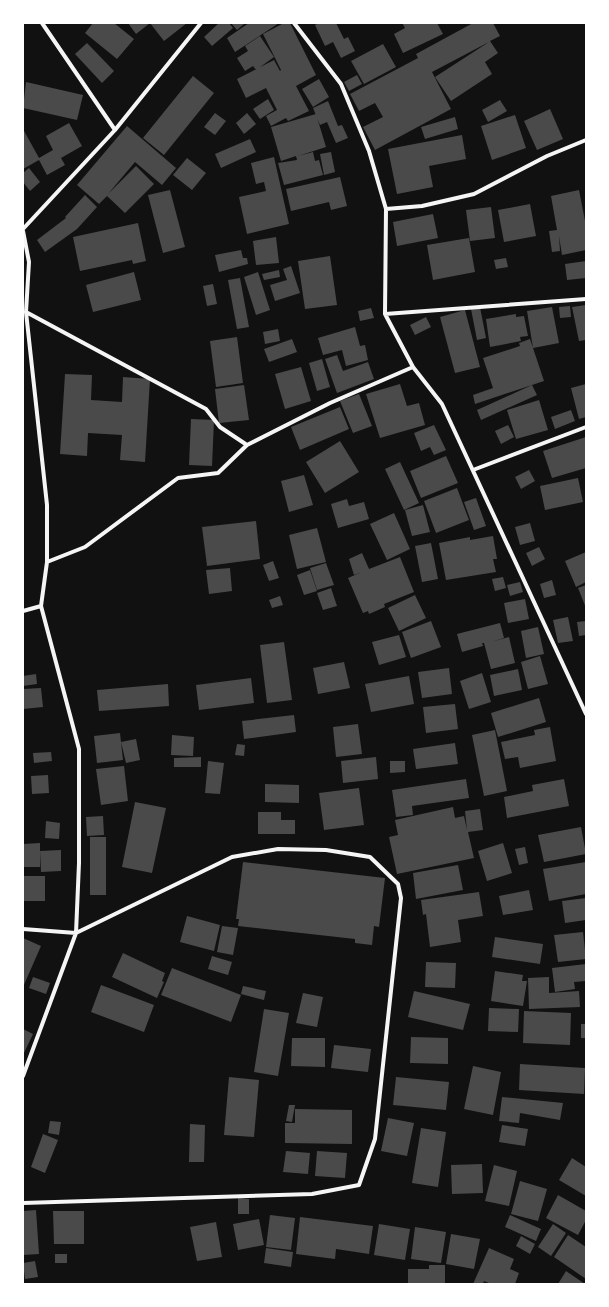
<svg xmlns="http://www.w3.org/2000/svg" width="609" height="1307" font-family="'DM Sans',sans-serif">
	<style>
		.building { fill: #4a4a4a }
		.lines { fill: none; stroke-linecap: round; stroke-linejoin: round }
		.minor { stroke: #f5f5f5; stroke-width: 4 }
	</style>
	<rect width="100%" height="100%" fill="#111"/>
	<path class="building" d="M93 23H114L134 39 117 59 85 33Z
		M128 23H150L136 34Z
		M150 23H187L164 41Z
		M219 23H229L233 28 212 46 204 37Z
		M231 23H245L237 30Z
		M249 23H279L235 52 227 38Z
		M284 23H290L316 75 296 86 309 111 288 121 286 118 271 126 266 116 277 110 266 88 246 98 237 79 274 60 280 71 281 70 263 34Z
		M319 23H336L344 39 348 37 355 51 341 58 333 42 325 46 315 25Z
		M402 23H437L443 34 403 53 394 34 405 28Z
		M473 23H493L500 36 490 41 498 53 485 62 492 74 451 101 435 77 489 42 432 72 451 109 375 150 363 127 383 117 375 103 359 111 350 94 418 58 416 54Z
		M260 36 274 57 256 70 253 66 245 71 237 58 248 51 245 46Z
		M87 43 114 71 102 83 75 54Z
		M383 44 396 67 364 84 351 61Z
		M357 75 362 84 349 91 344 82Z
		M193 76 214 93 164 155 143 138Z
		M319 79 329 97 313 107 302 89Z
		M26 82 83 95 77 120 23 108Z
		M268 99 274 110 260 119 253 109Z
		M500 100 507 111 488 122 482 110Z
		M328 101 338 126 342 125 348 138 336 143 327 122 320 125 313 108Z
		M550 109 563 139 537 150 524 121Z
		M215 113 226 121 215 135 204 127Z
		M247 113 256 124 244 134 236 123Z
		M316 114 326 147 298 156 313 152 315 161 319 160 323 175 284 185 278 163 297 160 296 156 281 161 271 127Z
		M515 115 526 148 492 160 481 126Z
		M455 117 458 129 425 139 421 127Z
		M69 123 82 146 61 158 65 165 47 175 39 160 23 169V129L39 158 53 150 46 136Z
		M127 126 176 168 162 185 135 162 108 194 136 166 154 184 125 213 107 196 99 204 77 185Z
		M462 135 466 159 429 166 433 187 397 194 388 149Z
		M250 139 256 152 221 168 215 154Z
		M331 152 335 172 324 175 320 154Z
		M274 157 289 224 247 234 239 197 266 191 264 182 256 184 251 163Z
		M187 158 206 173 192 190 173 175Z
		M29 168 40 182 30 191 23 182V173Z
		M340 177 347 206 331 210 329 202 291 211 286 189Z
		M170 190 185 247 163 253 148 195Z
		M579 190 586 226V250L562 255 559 236 560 251 552 252 549 231 557 230 551 196Z
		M85 195 97 207 77 229 45 252 37 240 66 218 65 217Z
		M530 204 536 236 504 242 498 210Z
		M491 207 495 238 470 241 466 210Z
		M433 214 438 238 397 246 393 222Z
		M138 223 146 261 133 264 132 260 80 271 73 237Z
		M276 237 279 263 256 265 253 241Z
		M469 238 475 272 433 280 427 245Z
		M241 250 243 258H247L248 264 219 272 215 255Z
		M330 256 337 305 305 309 298 261Z
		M506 258 508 267 496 269 494 260Z
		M586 261V278L567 280 565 264Z
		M291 266 300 293 275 301 270 285 287 280 283 269Z
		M279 270 280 277 264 280 262 274Z
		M134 272 141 300 93 312 86 285Z
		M258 272 270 310 256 315 244 277Z
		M240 278 249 327 237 329 228 280Z
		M213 284 217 304 207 306 203 286Z
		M586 305V340L579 341 572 307Z
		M570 306 571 317 560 318 559 307Z
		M480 307 486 338 477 340 471 309Z
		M552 307 559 343 533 348 527 311Z
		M371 308 374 318 360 321 358 311Z
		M465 310 480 367 455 373 440 317Z
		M516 314V317L524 316 528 336 520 337 521 341 490 347 486 319Z
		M426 317 431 327 415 335 410 325Z
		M355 327 360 346 365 345 368 360 346 366 342 350 323 355 318 338Z
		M278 329 280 341 265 344 263 332Z
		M237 337 243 383 216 387 210 341Z
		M292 339 297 352 269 362 264 349Z
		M530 339 544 381 475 404 473 395 493 388 483 358 520 346 519 343Z
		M337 355 343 371 368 362 374 379 337 393 325 359Z
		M322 359 330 387 317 391 309 363Z
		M301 367 311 401 285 409 275 374Z
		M65 374 92 375 91 400 122 402 123 377 150 379 145 462 120 460 122 435 88 433 87 456 60 454Z
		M400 384 407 406 419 403 425 425 380 438 366 394Z
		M586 384V417L579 419 571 388Z
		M244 385 249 420 219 423 215 389Z
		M532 385 537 395 481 420 477 410Z
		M359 394 372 426 353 433 340 401Z
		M539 400 548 430 516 439 507 410Z
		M340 407 349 429 300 450 291 427Z
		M571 410 575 421 555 429 551 417Z
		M191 419 214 420 212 466 189 465Z
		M434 425 446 450 434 455 430 447 421 451 414 433Z
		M508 425 514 437 501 444 495 431Z
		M586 437V468L552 478 543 451Z
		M340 441 359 472 325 493 306 462Z
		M446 456 458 483 421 498 410 471Z
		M400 462 419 503 404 510 385 469Z
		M529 470 535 481 521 489 515 477Z
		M304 475 313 505 289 512 281 481Z
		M578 478 583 502 545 510 540 486Z
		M457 488 469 520 436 533 424 501Z
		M476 498 486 526 474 530 464 502Z
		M347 499 349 506 364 502 369 519 338 528 331 504Z
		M423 505 430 532 412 536 405 510Z
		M394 513 410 549 387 560 370 524Z
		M256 521 260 559 207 566 202 527Z
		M530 523 535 541 520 545 515 527Z
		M317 528 326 562 297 569 289 535Z
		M493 536 497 559H493L496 572 446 580 439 543 470 537V540Z
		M431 543 438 579 422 582 415 546Z
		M539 547 545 559 532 566 526 553Z
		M586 552V582L576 587 565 561Z
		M362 553 369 569 400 557 414 592 384 604 385 607 369 614 368 611 363 613 348 578 362 572 354 575 349 559Z
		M273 561 279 578 269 581 263 565Z
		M326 563 334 585 317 590 310 568Z
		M230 568 232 591 209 594 206 570Z
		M310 570 317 591 304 595 297 575Z
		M503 577 506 588 495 591 492 579Z
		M552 580 556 595 544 598 540 584Z
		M520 582 523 592 510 596 507 585Z
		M586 585V608L578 588Z
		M331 588 337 606 323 610 317 593Z
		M415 595 426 618 399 631 388 608Z
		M280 596 283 605 272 608 269 600Z
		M525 599 529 619 508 623 504 603Z
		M568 617 573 641 558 643 553 620Z
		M431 621 441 647 411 658 402 632Z
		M586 621V635L579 636 577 622Z
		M500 623 504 638 491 642 509 637 515 663 491 669 484 643H482L483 646 462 652 457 634Z
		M538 627 544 654 526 658 521 631Z
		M399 635 406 657 379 665 372 642Z
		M284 642 292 700 267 703 260 645Z
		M540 656 548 684 528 689 521 662Z
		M344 662 350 688 318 694 313 668Z
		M449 668 452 694 422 698 418 672Z
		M518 669 522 690 494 696 490 675Z
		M482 673 491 702 469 709 460 681Z
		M36 674 37 684 23 686V676Z
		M409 676 414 704 371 712 365 684Z
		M251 678 254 703 199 710 196 685Z
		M168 684 169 706 99 711 97 690Z
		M41 688 43 707 23 709V689Z
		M539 698 546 722 498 737 491 713Z
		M455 704 458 729 426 733 423 707Z
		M294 715 296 732 244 739 242 721Z
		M358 724 362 754 336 757 333 727Z
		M550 727 556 761 520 768 518 757 505 759 501 742 535 735 534 730Z
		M495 730 507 791 484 796 472 735Z
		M120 733 123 760 97 763 94 736Z
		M172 735 194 737 193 756 171 755Z
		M136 739 140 760 126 763 121 742Z
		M455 743 458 764 416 769 413 749Z
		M237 744 245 745 244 756 235 755Z
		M51 752 52 761 34 763 33 753Z
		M201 757V767H174V758Z
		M376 757 378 779 343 783 341 761Z
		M208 761 224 763 220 794 205 793Z
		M390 761H405V772L390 773Z
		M124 766 128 801 101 805 96 769Z
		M48 775 49 793 32 794 31 776Z
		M466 779 469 798 412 806 413 815 396 817 392 790Z
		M564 779 569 806 507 818 504 797 533 791 532 785Z
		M265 784 299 785V803L265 802Z
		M359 788 364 825 324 830 319 793Z
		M135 802 166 808 152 873 122 867Z
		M453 807 455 818 464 816 467 830 465 811 480 809 483 830 468 832 474 858 397 874 389 837 398 835 395 820Z
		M258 812H281V820H295V834H258Z
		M103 816 104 835 87 836 86 817Z
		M46 821 60 823 59 839 45 838Z
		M581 827 586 854 544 862 538 835Z
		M90 837H106V895H90Z
		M40 843V867H23V844Z
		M503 843 512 873 487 881 478 851Z
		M525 847 528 863 519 865 515 849Z
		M61 850V871L41 872 40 851Z
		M243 862 385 878 379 927 374 926 372 945 355 943V939L238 926 239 919H236Z
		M586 862V894L549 901 543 869Z
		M458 865 463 890 416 899 413 873Z
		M23 876H45V901H23Z
		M529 890 533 910 503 915 499 896Z
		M479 892 483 916 458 920 461 942 430 947 426 914 423 915 421 900Z
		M586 898V920L565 923 562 901Z
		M187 916 220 925 214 951 180 942Z
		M222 926 238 928 233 955 217 952Z
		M583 932 586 959 558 962 554 935Z
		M495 937 543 944 540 964 492 957Z
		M23 938 41 946 23 987Z
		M123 953 165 973 162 981 164 982 157 998 112 977Z
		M212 956 232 962 228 975 208 969Z
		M426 962 456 963 455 988 425 987Z
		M586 964V981L574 982 575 989 555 992 552 968Z
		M172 968 241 995 231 1022 161 995Z
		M495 971 523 975 522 981H527L523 1006 491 1001Z
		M33 977 50 983 46 994 29 988Z
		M549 977V993L579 991 580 1007 529 1009 528 978Z
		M101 985 154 1005 144 1032 91 1012Z
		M243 986 266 991 264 1000 241 994Z
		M414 991 470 1004 463 1030 408 1017Z
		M303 993 323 997 317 1027 296 1023Z
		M489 1008 519 1009 518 1032 488 1031Z
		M264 1009 289 1013 278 1076 254 1072Z
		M524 1011 571 1013 570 1045 523 1043Z
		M581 1024H586V1038H581Z
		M23 1029 33 1034 23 1055Z
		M411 1037 448 1038V1064L410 1063Z
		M292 1038H325V1067L291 1066Z
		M334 1045 371 1049 368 1072 331 1068Z
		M520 1064 585 1068 584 1094 519 1090Z
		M473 1066 501 1072 493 1115 464 1109Z
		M229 1077 259 1080 254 1137 224 1135Z
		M396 1077 449 1082 446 1110 393 1105Z
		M502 1097 563 1103 560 1120 520 1113 519 1123 499 1121Z
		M289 1105H295L292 1122 286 1121Z
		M295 1109 352 1110V1144L285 1143V1123H295Z
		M388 1118 414 1123 407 1156 381 1151Z
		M50 1121 61 1122 59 1135 48 1133Z
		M190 1124 205 1125 204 1162H189Z
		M502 1125 528 1129 525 1146 499 1142Z
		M421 1128 446 1132 438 1187 412 1183Z
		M43 1134 58 1140 45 1173 31 1167Z
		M286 1151 310 1153 308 1174 283 1172Z
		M317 1151 347 1153 345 1178 315 1176Z
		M572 1158 586 1167V1196L559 1180Z
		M482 1164 483 1193 452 1194 451 1165Z
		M494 1165 517 1171 509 1206 485 1201Z
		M520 1181 547 1189 538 1221 511 1214Z
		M558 1195 586 1211V1220L578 1235 546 1218Z
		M238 1198 249 1199V1214H238Z
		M36 1210 39 1254 23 1255V1211Z
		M53 1211H84V1244H54Z
		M270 1215 295 1218 291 1250 266 1247Z
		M510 1215 541 1229 536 1241 505 1227Z
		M300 1217 373 1226 369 1254 336 1249 335 1259 296 1254Z
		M259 1219 264 1245 238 1250 233 1224Z
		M216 1222 222 1257 197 1261 190 1227Z
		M379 1224 410 1229 405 1260 374 1255Z
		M553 1224 566 1233 551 1256 538 1247Z
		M415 1227 446 1232 441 1263 411 1259Z
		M451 1234 480 1239 474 1269 446 1264Z
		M568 1235 586 1247V1279L554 1257Z
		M521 1236 535 1244 530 1254 516 1246Z
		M266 1248 293 1252 291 1267 264 1263Z
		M489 1248 514 1259 510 1269 519 1273 515 1284H491L484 1281 483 1284H473Z
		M55 1254H67V1263H55Z
		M35 1261 38 1277 25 1279 23 1263Z
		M429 1265H445V1284H408V1269H429Z
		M566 1271 585 1284H558Z"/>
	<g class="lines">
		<path class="minor" d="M42 23 115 130
			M294 23 341 84 369 151 386 209 385 314 413 367 442 404 586 714
			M386 209 422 206 474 194 547 156 586 140
			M23 229 115 130 201 23
			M23 231 29 262 26 312 47 505V562L41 606 79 749V863L76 933 23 1076
			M26 312 206 409 220 427 247 445
			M385 314 586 299
			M473 470 586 427
			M47 562 85 547 178 478 218 473 247 445 330 403 413 367
			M23 611 41 606
			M23 929 76 933 232 857 278 849 326 850 370 857 398 884 401 898 375 1139 359 1185 312 1194 23 1203"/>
	</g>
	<rect width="609" height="1307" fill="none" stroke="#ffffff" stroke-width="48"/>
</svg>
